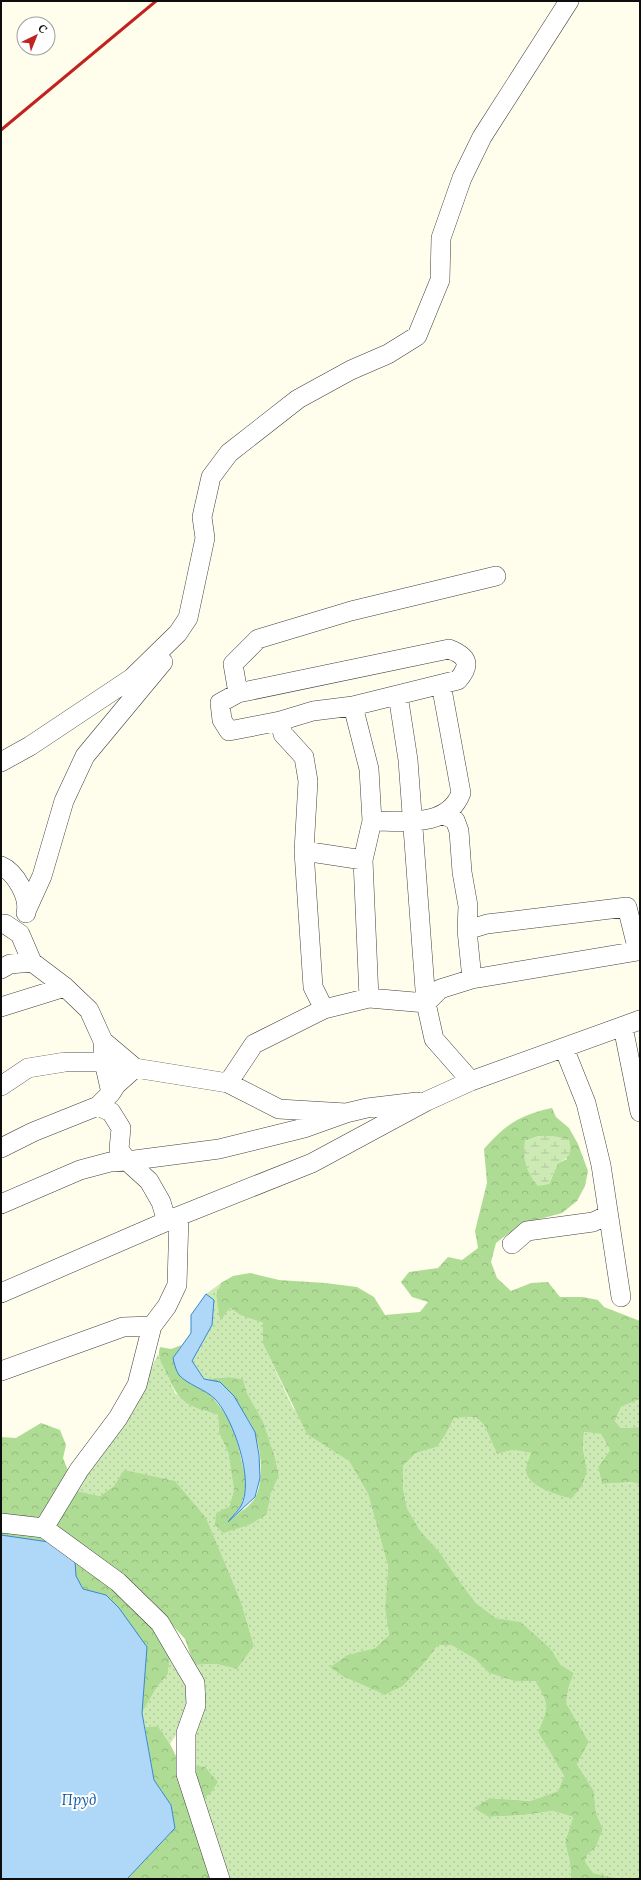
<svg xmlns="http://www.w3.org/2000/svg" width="641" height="1880" font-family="Lora,serif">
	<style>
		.grass { fill: url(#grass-dots) }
		.forest { fill: url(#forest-crowns); fill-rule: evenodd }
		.wetland { fill: url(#wetland-marsh) }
		.water { fill: #afd8f8; stroke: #3488d1 }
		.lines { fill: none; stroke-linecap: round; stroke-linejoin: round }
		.minor-casing { stroke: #404040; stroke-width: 20 }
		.minor { stroke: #fff; stroke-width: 19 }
		.rail { stroke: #c12320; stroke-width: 3 }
		.labels { text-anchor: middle; stroke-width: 4; stroke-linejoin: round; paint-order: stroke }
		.water-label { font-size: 15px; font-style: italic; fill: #125aa2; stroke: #fff }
	</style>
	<defs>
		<pattern id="grass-dots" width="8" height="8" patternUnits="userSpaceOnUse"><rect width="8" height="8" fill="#cdeab5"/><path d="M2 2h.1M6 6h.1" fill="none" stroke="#afc89a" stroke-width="1.8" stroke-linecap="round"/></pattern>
		<pattern id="forest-crowns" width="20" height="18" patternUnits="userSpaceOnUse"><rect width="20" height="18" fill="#afdc94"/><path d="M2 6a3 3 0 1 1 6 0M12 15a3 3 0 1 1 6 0" fill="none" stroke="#95bc7e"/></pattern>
		<pattern id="wetland-marsh" width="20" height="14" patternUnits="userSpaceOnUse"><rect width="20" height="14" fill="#cdeab5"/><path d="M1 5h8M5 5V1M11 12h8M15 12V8" fill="none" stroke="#afc89a"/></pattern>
	</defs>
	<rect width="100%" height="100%" fill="#fffdec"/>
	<path class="grass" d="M221 1283 216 1295 220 1320 230 1308 240 1315 263 1323V1344L293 1408 349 1461 368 1494 388 1566 385 1609 389 1635 375 1648 347 1655 330 1667 342 1676 385 1695 403 1686 427 1660 438 1645H451L475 1659 489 1673 514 1681H535C551 1705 549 1706 538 1732L564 1776 558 1791 530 1801 490 1798 489 1817 525 1815 553 1811 573 1817 565 1842 570 1863 571 1879H216L191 1765 196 1726 206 1692 194 1665 216 1664 237 1669 254 1646 241 1602 226 1567 114 1486 100 1496 77 1491 96 1456 150 1371 158 1354 175 1393 204 1411 218 1415 219 1433 228 1452 234 1490 229 1507 267 1514 271 1493 279 1476 275 1457 263 1421 247 1393 243 1379 228 1377 204 1379 192 1361 212 1325 214 1300 206 1294Z
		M640 1399V1427L621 1428 615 1421 621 1407Z
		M476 1417 484 1425 497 1454 513 1450 531 1453 526 1471 587 1470 583 1449 584 1432 601 1434 610 1450 598 1467 602 1484 635 1482 640 1485V1879H620L593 1873 585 1861 588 1854 596 1847 603 1829 596 1813 594 1791 577 1764 589 1742 566 1703 569 1686 574 1673 561 1665 550 1648 521 1622 496 1618 476 1603 457 1578 441 1554 419 1529 407 1508 403 1488V1466L416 1453 437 1447 446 1434 454 1418Z
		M170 1656 189 1684 185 1721 170 1744 158 1726 145 1727 142 1713 157 1687 168 1674Z"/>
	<path class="forest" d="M552 1108 556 1117 569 1128 578 1144 588 1171 585 1186 577 1201 562 1213 521 1224 496 1243 491 1262 497 1278 511 1291 531 1283 548 1282 560 1297H583L598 1300 604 1307 640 1321V1399L621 1407 615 1421 621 1428 640 1427V1485L634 1482 602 1484 598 1467 610 1450 601 1434 584 1432 583 1449 587 1470 582 1486 572 1498C559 1496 528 1487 526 1471 526 1466 529 1458 531 1453L513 1450 497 1454 484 1425 476 1417 454 1418 446 1434 437 1447 416 1453 403 1466V1488L407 1508 419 1529 441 1554 457 1578 476 1603 496 1618 521 1622 550 1648 561 1665 574 1673 569 1686 566 1703 589 1742 577 1764 594 1791 596 1813 603 1829 596 1847 588 1854 585 1861 593 1873 620 1879H571L570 1863 565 1842 573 1817 553 1811 525 1815 489 1817 474 1808 490 1798 530 1801 558 1791 564 1776 538 1732C549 1706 550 1705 535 1681H514L489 1673 475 1659 451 1645H438L427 1660 403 1686 385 1695 342 1676 330 1667 347 1655 375 1648 389 1635 385 1609 388 1566 368 1494 349 1461 307 1434 263 1344V1323L240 1315 230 1308 220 1321 216 1295 221 1283 233 1276 250 1273 279 1280 325 1283 357 1287 374 1297 385 1315 420 1312 428 1302 412 1297 401 1282 409 1272 438 1268 448 1257 462 1260 478 1248 475 1231 487 1183 484 1149C506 1124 520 1115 552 1108ZM539 1136H553L567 1159 558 1163 549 1184 525 1141Z
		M182 1345 173 1358 214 1399 230 1420 238 1445 247 1484 241 1506 233 1514 229 1521C237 1515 251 1506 256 1496 266 1474 260 1432 244 1414 232 1401 217 1390 204 1379L228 1377 243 1379 247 1393 263 1421 275 1457 279 1476 271 1493 267 1514 249 1525 223 1533 215 1525 216 1513 229 1507 234 1490 228 1452 219 1433 218 1415C185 1405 179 1403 165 1370 161 1362 157 1356 160 1347L171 1349Z
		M41 1423 60 1430 66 1445 63 1458 69 1473 40 1516 43 1534 49 1542 1 1535V1437L16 1438Z
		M124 1470 175 1481 206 1518 241 1602 254 1646 237 1669 216 1664 194 1665 185 1639 145 1595 56 1525 77 1491 100 1496 114 1486Z
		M75 1561 115 1588 161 1633 170 1656 168 1674 157 1687 142 1713 147 1647 106 1595 83 1589 76 1576Z
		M158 1726 170 1744 180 1764 205 1767 218 1782 210 1794 199 1801 216 1879H127L175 1828 171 1805 154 1780 145 1727Z"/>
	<path class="wetland" d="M539 1136H553L569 1139C572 1153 571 1157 558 1163L549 1184 538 1186C526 1172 522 1159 525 1141Z"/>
	<path class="water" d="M206 1294 214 1300 212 1325 192 1361 204 1379 220 1382 234 1396 255 1432 259 1455 260 1478 255 1497 228 1522C232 1516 238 1511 241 1506 255 1481 233 1418 215 1399 205 1389 188 1385 179 1375 176 1371 174 1363 173 1358L191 1333V1315Z
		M1 1535 49 1542 75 1561 76 1576 83 1589 106 1595 119 1608 147 1647 142 1713 154 1780 171 1805 175 1828 127 1879H1Z"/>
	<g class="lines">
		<defs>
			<path id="minor" d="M449 649C467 656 472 664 458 680L353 706 313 711 280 721 229 731 222 720 220 703 238 693Z
				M238 693 233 664 258 639 351 611 496 576
				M398 695 408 760 426 1003 434 1039 471 1081
				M353 706 369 769 372 821C403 821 448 828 461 793L441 684
				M280 721 283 734 304 757 308 781 304 851 313 987 324 1009
				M1 762 30 746 132 678 178 633 188 618 205 538 202 517 211 477 229 453 298 399 351 370 388 354 417 336 440 280 441 238 462 178 482 137 569 1
				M444 815 455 820 459 831 462 872 468 906 467 930
				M304 851 363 860
				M1 866C15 872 30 897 26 913
				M27 909 42 876 64 801 85 756 163 662
				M1 924H5L20 934 32 962 65 987 89 1010 103 1041 104 1062 111 1093 98 1106 111 1112 121 1128 119 1149 127 1161 149 1181 161 1202 167 1222
				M1 969 10 964 32 962
				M472 979 467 930 487 924 627 907 638 951 640 949
				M369 998 363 860 372 821
				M1 1007 65 987
				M623 1027 640 1112
				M103 1041 135 1068 228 1083 279 1109 346 1113 367 1108 417 1102
				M564 1048 586 1103 601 1165 621 1297
				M228 1083 254 1044 324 1009 369 998 426 1003 440 989 472 979 638 951
				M1 1086 28 1068 65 1062H104L135 1068 116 1085 111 1093
				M1 1148 33 1132 98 1106
				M1 1204 80 1170 110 1162 127 1161 219 1149 304 1128 346 1113
				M512 1244 527 1231 593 1222 608 1215
				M1 1293 179 1216 312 1163 427 1101 471 1081 640 1020
				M1 1371 123 1327 152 1326
				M1 1523 44 1528 118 1582 160 1623 195 1683 196 1705 186 1733V1774L220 1879
				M44 1528 79 1470 118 1418 137 1385 152 1326 167 1306 177 1285 179 1216"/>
		</defs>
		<use href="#minor" class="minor-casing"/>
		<use href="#minor" class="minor"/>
		<path class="rail" d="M1 130 156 1"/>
	</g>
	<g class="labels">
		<g class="water-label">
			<text x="79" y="1805">Пруд</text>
		</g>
	</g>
	<rect width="641" height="1880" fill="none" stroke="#0d0d0d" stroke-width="4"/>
	<g transform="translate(36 36) rotate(43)"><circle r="19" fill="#ffffff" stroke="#9e9e9e"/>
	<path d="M0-3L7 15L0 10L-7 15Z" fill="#c12320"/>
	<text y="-6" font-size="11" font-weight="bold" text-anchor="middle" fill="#0d0d0d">С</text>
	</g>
</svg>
